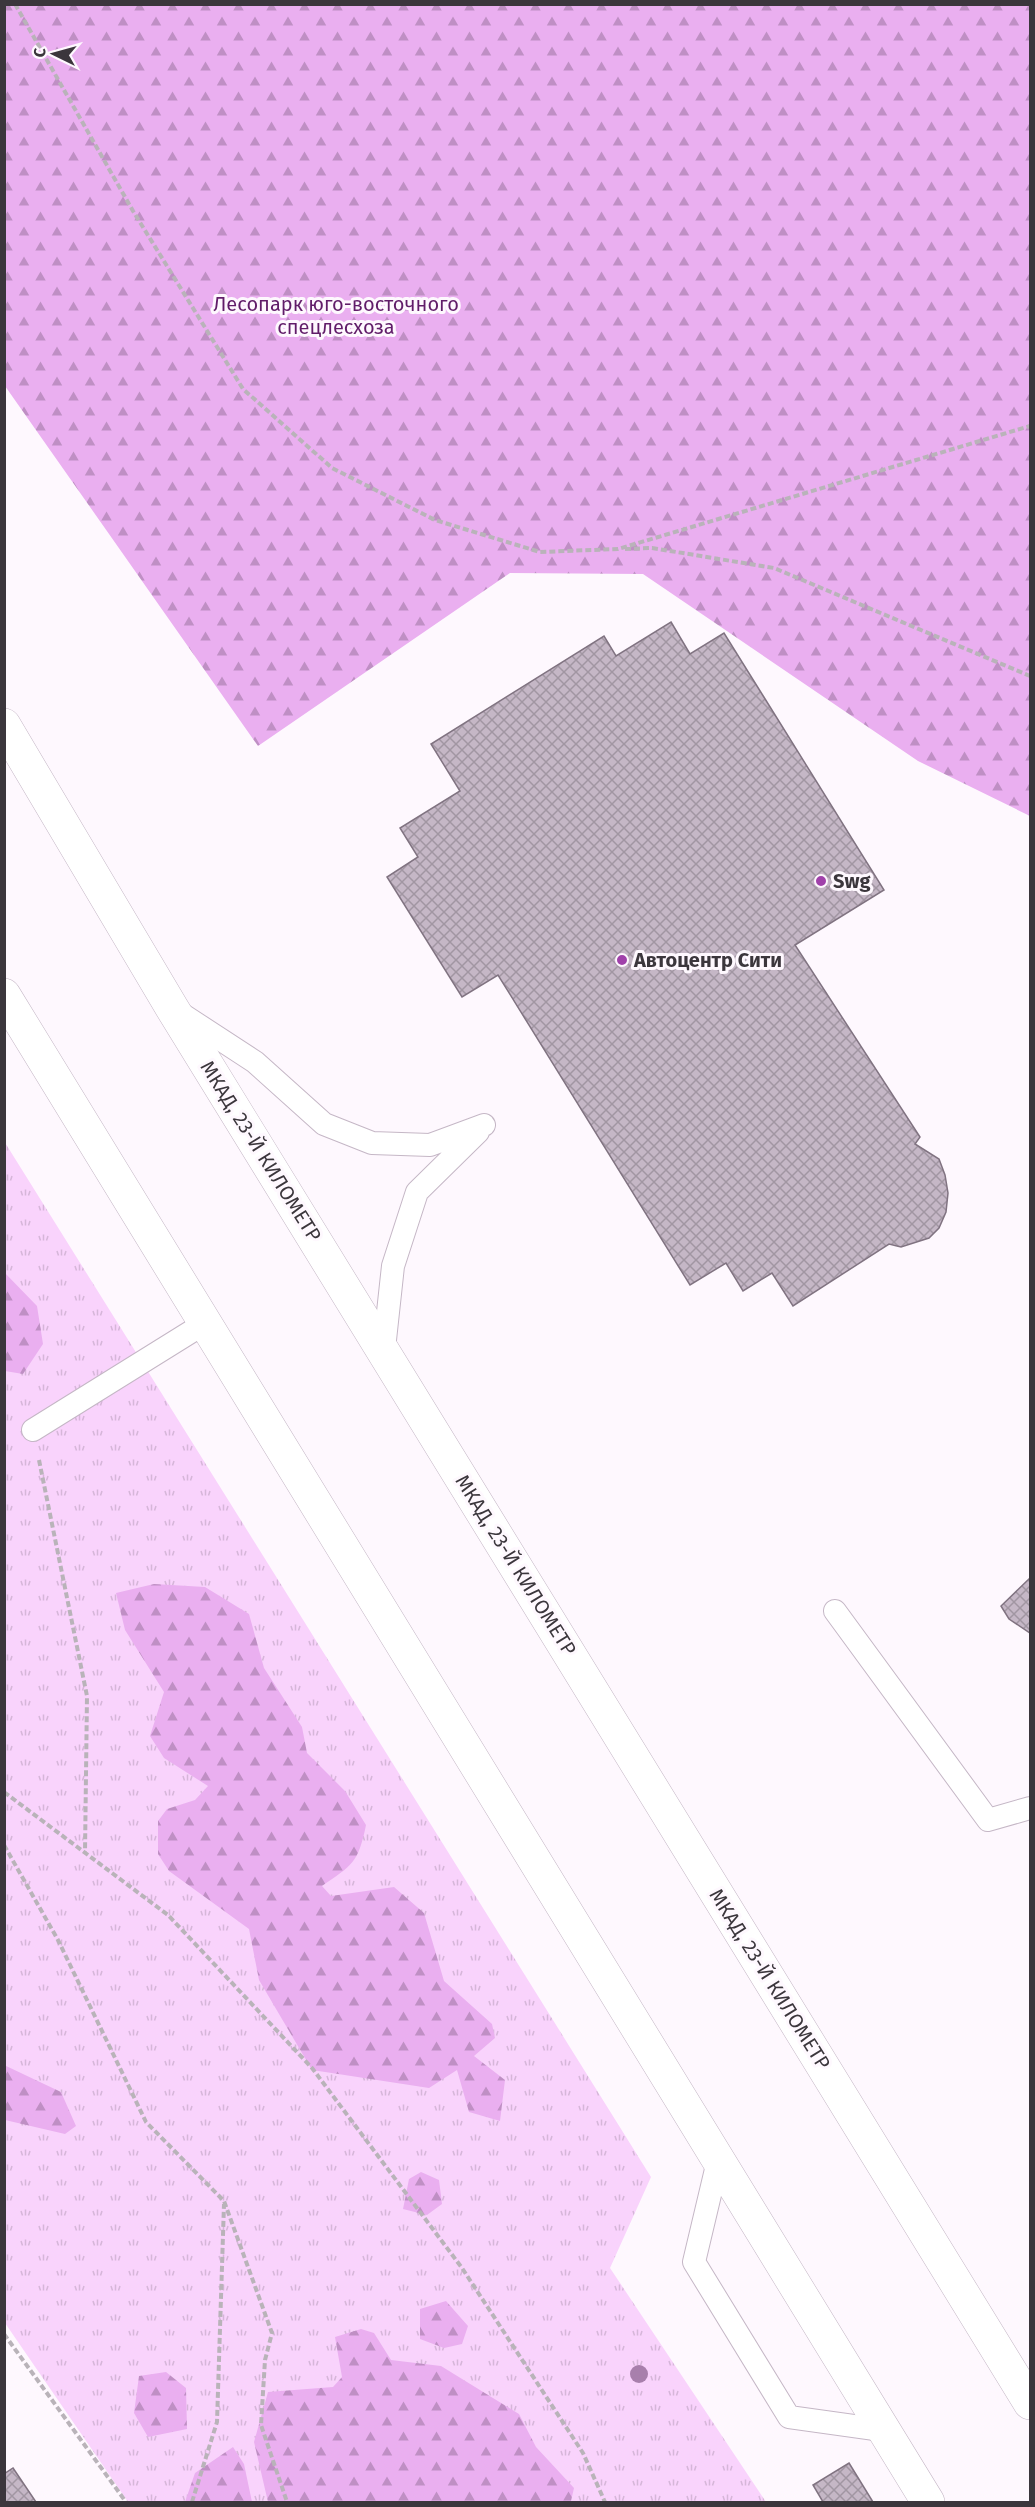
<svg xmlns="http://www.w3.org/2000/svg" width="1035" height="2507" font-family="'Fira Sans',sans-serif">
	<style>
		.grass { fill: url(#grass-tufts) }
		.forest { fill: url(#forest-firs) }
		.building { fill: url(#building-cross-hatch); stroke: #807381; stroke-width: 1.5 }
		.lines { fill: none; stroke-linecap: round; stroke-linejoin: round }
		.service-casing { stroke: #c5b7c6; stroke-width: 24 }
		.trunk-casing { stroke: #c5b7c6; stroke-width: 34 }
		.path { stroke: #b9b3b9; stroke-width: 4; stroke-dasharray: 6 3; stroke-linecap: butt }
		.service { stroke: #fff; stroke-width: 22 }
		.trunk { stroke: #fff; stroke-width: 33 }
		.tree { fill: #a87fac }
		.poi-dot { fill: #a041aa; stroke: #fef8fe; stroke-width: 2 }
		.labels { text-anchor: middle; stroke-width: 6; stroke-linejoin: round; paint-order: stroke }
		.park-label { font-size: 20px; fill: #611c69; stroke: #fef8fe }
		.poi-label { font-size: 20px; font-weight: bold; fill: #3b363c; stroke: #fef8fe; text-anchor: start }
		.street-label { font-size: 20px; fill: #3b363c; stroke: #fef8fe }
	</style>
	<defs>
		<pattern id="grass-tufts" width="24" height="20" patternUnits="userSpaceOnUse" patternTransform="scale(1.5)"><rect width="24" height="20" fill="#f9d3fc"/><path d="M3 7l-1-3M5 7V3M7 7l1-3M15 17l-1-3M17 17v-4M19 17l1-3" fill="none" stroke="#d6b6d9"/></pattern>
		<pattern id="forest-firs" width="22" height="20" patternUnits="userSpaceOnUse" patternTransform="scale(1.5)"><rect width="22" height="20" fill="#eaaff0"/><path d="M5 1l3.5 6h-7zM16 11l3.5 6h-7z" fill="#bf8fc4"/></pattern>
		<pattern id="building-cross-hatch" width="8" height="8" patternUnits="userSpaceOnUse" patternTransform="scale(1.5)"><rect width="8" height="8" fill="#c5b7c6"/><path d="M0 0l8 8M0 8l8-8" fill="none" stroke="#a196a2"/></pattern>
	</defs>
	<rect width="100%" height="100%" fill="#fef8fe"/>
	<path class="grass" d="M4 1141 651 2177 610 2268 766 2502H128L5 2323Z"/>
	<path class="forest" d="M4 5H1030V816L918 761 643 574 510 573 258 746 5 386Z
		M4 1272 37 1306 43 1344 23 1374 5 1371Z
		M154 1584 205 1587 249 1614 264 1668 302 1727 307 1753 345 1791 366 1825C358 1864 352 1865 322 1886L331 1896 394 1887 424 1913 444 1981 492 2024 495 2038 474 2056 505 2080 500 2121 469 2112 457 2070 429 2088 312 2070 259 1980 249 1929 169 1871 158 1854V1821L167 1809 195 1800 208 1786 164 1758 150 1736 164 1692 125 1630 116 1593Z
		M4 2065 61 2092 76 2126 65 2134 5 2120Z
		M421 2172 439 2180 442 2204 427 2215 403 2209 409 2179Z
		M446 2301 468 2326 462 2344 444 2348 420 2339V2309Z
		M361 2329 374 2333 391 2360 441 2366 519 2414 536 2447 574 2488 571 2501 268 2502 254 2442 268 2392 333 2387 342 2377 335 2337Z
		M166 2372 186 2388 187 2429 148 2437 134 2413 139 2376Z
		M233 2447 244 2464 252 2502H185L195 2473Z"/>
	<path class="building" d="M671 622 690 654 724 633 884 890 795 945 920 1137 915 1144 939 1159 945 1175 948 1193 946 1212 939 1228 929 1238 901 1247 889 1244 793 1306 772 1273 743 1291 726 1263 690 1285 498 975 462 997 387 877 418 857 400 828 460 791 431 744 604 636 616 656Z
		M1030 1578V1633L1009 1619 1001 1606Z
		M849 2463 873 2502H823L813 2485Z
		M13 2468 36 2502H4V2474Z"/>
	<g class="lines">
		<defs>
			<path id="service" d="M180 1013 255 1062 324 1124 372 1143 430 1145 484 1125
				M384 1349 393 1266 417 1192 478 1132
				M33 1430 205 1323
				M835 1611 988 1820 1030 1808
				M718 2161 694 2262 789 2417 882 2430"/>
			<path id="trunk" d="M4 725 172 1008 1030 2403
				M4 995 928 2502"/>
		</defs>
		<use href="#service" class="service-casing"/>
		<use href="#trunk" class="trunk-casing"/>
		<path class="path" d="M15 4 133 211 243 389 332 468 435 520 540 552 618 549 1030 426
			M625 549 652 548 774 568 1030 676
			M39 1460 87 1696 85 1852
			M4 1792 168 1915 312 2068 462 2268 583 2453 605 2502
			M4 1845 58 1940 146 2122 224 2201 272 2333 265 2360 261 2425 287 2502
			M4 2334 126 2502
			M192 2502 217 2422 224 2204"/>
		<use href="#service" class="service"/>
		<use href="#trunk" class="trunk"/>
	</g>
	<circle class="tree" cx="639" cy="2374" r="9"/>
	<g class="poi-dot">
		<circle cx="821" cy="881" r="6"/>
		<circle cx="622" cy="960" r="6"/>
	</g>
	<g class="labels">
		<g class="park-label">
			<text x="336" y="311">Лесопарк юго-восточного<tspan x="336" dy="23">спецлесхоза</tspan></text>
		</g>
		<g class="poi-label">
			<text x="833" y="888">Swg</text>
			<text x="634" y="967">Автоцентр Сити</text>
		</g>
		<g class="street-label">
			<text transform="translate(261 1151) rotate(58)" y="7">МКАД, 23-Й КИЛОМЕТР</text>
			<text transform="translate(516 1565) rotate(58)" y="7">МКАД, 23-Й КИЛОМЕТР</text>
			<text transform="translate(770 1979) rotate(58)" y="7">МКАД, 23-Й КИЛОМЕТР</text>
		</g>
	</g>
	<rect width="1035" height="2507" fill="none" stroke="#3b363c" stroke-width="12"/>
	<g transform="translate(54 54) rotate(275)" stroke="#fef8fe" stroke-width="4.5" paint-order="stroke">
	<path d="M0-4.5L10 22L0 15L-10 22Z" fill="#3b363c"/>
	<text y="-9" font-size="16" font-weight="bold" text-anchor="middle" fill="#3b363c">С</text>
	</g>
</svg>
